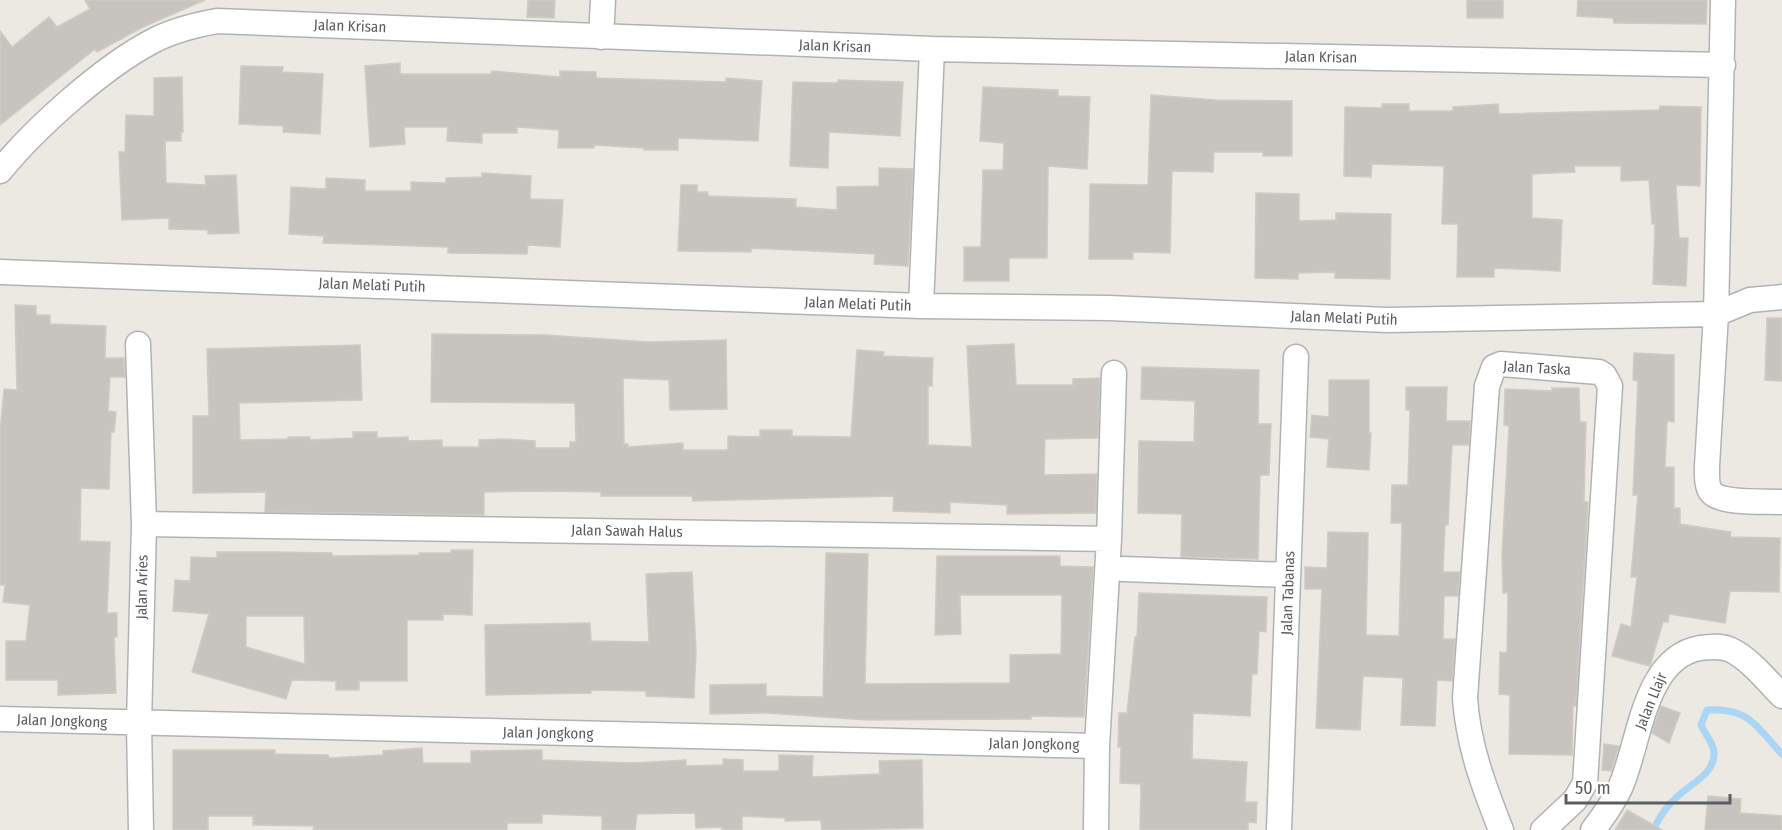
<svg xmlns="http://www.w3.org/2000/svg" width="1782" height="830" font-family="'Fira Sans Condensed',sans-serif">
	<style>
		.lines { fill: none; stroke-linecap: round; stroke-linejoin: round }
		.stream { stroke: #abd5f4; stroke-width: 7 }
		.building { fill: #c7c4bf; stroke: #cfcbc2; stroke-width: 1.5; fill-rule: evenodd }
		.street-casing { stroke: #b0b3b6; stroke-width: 27 }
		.street { stroke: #fff; stroke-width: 24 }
		.labels { text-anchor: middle; stroke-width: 4.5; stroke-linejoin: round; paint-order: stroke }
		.street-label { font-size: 15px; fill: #5b5e61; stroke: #fff }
	</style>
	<rect width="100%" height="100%" fill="#ece9e3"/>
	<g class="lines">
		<path class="stream" d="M1653 830C1659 818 1667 805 1678 796 1690 784 1713 775 1714 755 1715 744 1705 735 1701 725L1707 710C1750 707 1757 728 1782 754"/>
	</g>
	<path class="building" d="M85 0H205L143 27 97 52 95 49 0 125V31L12 47 49 17 57 27 90 9Z
		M528 0H555L554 18 527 17Z
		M1467 0H1503V18H1467Z
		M1578 0H1707L1706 24 1614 23 1613 18 1577 16Z
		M400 63V74H491L492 71 560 77V71L596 72V78L726 82V78L762 81 758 141 678 138V150H644V148L594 145V148H558L559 130 517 127V133H482V143L447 141 448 127H404L405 144 370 147 365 66Z
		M241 66 283 67 282 72 323 74 320 134 283 132 284 126 239 124Z
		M182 77 183 132H181V141H165L166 183 206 185 205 176 236 175 239 233 208 234V230L169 229V218L122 220 119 152H125L126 115 154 116V78Z
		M838 80 903 82 900 136 829 132 828 168 790 166 793 82 838 83Z
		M983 87 1058 90V96L1090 97 1087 169 1048 166 1047 258H1009V281H964V247H981L983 170H1003L1004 143 980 141Z
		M1151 95 1216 100 1292 101V156H1263V152H1214L1213 172 1172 171 1170 253 1133 252V259H1089L1090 184 1148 185Z
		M1382 104H1409V111H1453V107L1498 104 1499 114 1659 110 1660 106 1701 107 1700 186 1676 185 1679 238H1688L1686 286 1653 284 1655 224H1652L1649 180 1621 181V166H1574L1575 172 1532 174V218L1562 220 1560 271 1494 268V277H1457L1458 224H1442L1444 166 1372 164 1371 177 1344 176 1345 107 1382 108Z
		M879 168 913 169 908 266 874 264 875 254 751 248V252L678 251 681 185H697V192H708V196L796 199V207L837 210V187L879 186Z
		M482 173 531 176 530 199 563 200 560 247 528 245 527 254 448 253V247L323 243 324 236 289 234 291 187 326 189V178L365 180V191H411V182L446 183V178L482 177Z
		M1256 193 1299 194V221L1336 220V213L1391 214 1390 279 1335 278V272L1298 273V279L1255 278Z
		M15 305 36 306V315H50V324L106 326 105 358H124L125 377H110L108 411 116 412 114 432H111L109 489 81 488 80 541 110 542 107 613H117V637H114L116 693 58 695V680H6V641H26L30 605 3 602 5 585H0V433L4 389 17 390Z
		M1767 318H1782V381L1765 380Z
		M432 334 545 335 648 342 726 340 727 409 670 410 669 380 623 378 624 444H628V447L683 443V450H728V436L760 437V430H792V436L851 437 857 350 884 352 883 356 933 358 932 386H928V445L972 447 967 346 1014 344 1016 385H1073V379L1100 378 1098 438 1045 439 1044 475 1097 474 1096 513 1007 514V505L950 502V513L893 511 894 496 693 501 692 496H601V492L546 491 484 492V515L265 512 266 492 193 493V416H209L207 349 360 345 362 400 239 403 240 440 288 439V437H310V440L353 438V432H377V438L408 437V441L442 440V447H479V440L503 439 535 441V448H570V442H576L575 403 431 402Z
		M1634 353 1674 355V422L1667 421 1665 467H1674V508H1680V524L1731 532 1730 537 1780 538 1779 592 1730 591 1725 623 1669 614 1668 622H1663L1650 666 1612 656 1621 624 1631 627 1637 577H1631L1638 495H1633L1638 381 1633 380Z
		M1142 367 1259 370 1258 424H1271L1269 475H1260L1258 559 1181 557 1182 514 1138 513 1139 441 1194 442 1195 401 1141 399Z
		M1329 380H1369V433H1371L1369 470 1327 467 1329 439 1310 437 1312 415 1329 417Z
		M1406 387H1447L1446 421H1470L1469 445H1452L1448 525H1445L1443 572H1460L1458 596H1444L1443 639H1455L1452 681 1437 680 1435 726 1401 725 1403 678 1363 676 1360 730 1316 728 1322 589H1305V567L1327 568 1328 532 1368 533 1366 635 1399 636 1402 523H1391L1392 485H1408L1410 410H1406Z
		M1552 388H1579L1580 422H1586L1584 502H1588L1576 706H1573L1572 755 1509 754 1510 695 1499 694 1500 652 1507 653 1508 593H1503L1502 556 1509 426 1504 425 1505 389 1552 391Z
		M451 550H473L472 615 443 614V620H407V681H359V690H336V681L292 680 286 699 192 672 209 614 173 611 175 580 190 581 191 557 217 558V552H273L332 553V556L419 555V553H451ZM246 616H304L305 664 246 647Z
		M826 553 868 554 865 684 1010 683V655L1061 654 1062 595H960L961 634 935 635 937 556H1060V566L1093 567 1084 717 1031 716V719L867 720 767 713 710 714V685L766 684V696L823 697Z
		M692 572 696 651 694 698 646 696V691L591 690V693L486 695 485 625 590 623 591 641 649 642 646 574Z
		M1139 593 1267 597 1266 632 1259 631 1257 674H1252L1250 716 1193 713 1192 759 1247 762 1245 802H1257L1256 823 1248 822V830H1140L1141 784 1120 783 1121 747H1118L1119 713H1127L1135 637H1137Z
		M1661 706 1680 713 1669 743 1652 733Z
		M1604 744 1619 746 1611 771 1602 770Z
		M422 748 423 763H471V751L542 750V760L634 763 686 760V766L723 765V759L743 760V771H779V755L813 756 812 777 880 774 879 761 922 760 923 828 822 830 821 820 785 821V818L742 816V830H722V827L696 828 695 813 637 814 635 830H602V816L542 814V823H507V830H313L314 826 253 825V816H208V830H173V750H275V754L328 755 329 758 383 755V751Z
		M1708 796 1741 799 1740 813 1782 816V830H1705Z
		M1627 810 1662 830H1615Z"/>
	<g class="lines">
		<defs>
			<path id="street" d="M1723 0 1716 314 1707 466C1707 474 1706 487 1712 493 1723 504 1766 501 1782 502
				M601 37 603 0
				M0 171C35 128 102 68 151 42 171 31 195 25 217 21L932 49 1723 65
				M0 272 921 306 1109 308 1387 320 1716 314 1750 300 1782 297
				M921 306 932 49
				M138 344 144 524 139 724 141 830
				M144 524 1109 539
				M1123 569 1288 575
				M0 719 1097 746
				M1096 830 1097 746 1109 539 1114 373
				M1279 830 1296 357
				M1501 830C1484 787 1468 745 1465 698L1487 386 1494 367 1501 364 1599 372 1604 375 1610 386 1585 783 1575 800 1543 830
				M1593 830C1603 817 1613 803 1620 788 1640 744 1643 658 1700 648 1710 647 1721 645 1731 650 1750 659 1767 681 1782 696"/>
		</defs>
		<use href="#street" class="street-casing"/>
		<use href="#street" class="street"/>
	</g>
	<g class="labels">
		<g class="street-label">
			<text transform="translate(350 26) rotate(2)" y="5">Jalan Krisan</text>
			<text transform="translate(835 46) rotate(2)" y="5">Jalan Krisan</text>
			<text transform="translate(1321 57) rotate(1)" y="5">Jalan Krisan</text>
			<text transform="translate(372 285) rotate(2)" y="5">Jalan Melati Putih</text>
			<text transform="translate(858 304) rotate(2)" y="5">Jalan Melati Putih</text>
			<text transform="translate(1344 318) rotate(2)" y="5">Jalan Melati Putih</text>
			<text transform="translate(1537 368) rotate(3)" y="5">Jalan Taska</text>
			<text transform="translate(627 531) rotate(1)" y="5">Jalan Sawah Halus</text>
			<text transform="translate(142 587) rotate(-89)" y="5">Jalan Aries</text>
			<text transform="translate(1288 593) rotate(-88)" y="5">Jalan Tabanas</text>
			<text transform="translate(1651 701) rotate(-68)" y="5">Jalan Llajr</text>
			<text transform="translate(62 721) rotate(2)" y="5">Jalan Jongkong</text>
			<text transform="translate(548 733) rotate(1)" y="5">Jalan Jongkong</text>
			<text transform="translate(1034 744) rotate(1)" y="5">Jalan Jongkong</text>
		</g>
	</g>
	<path d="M1566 794v9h164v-9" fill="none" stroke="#5b5e61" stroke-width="3"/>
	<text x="1575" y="794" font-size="18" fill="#5b5e61" stroke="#ffffff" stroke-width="4.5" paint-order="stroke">50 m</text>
</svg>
